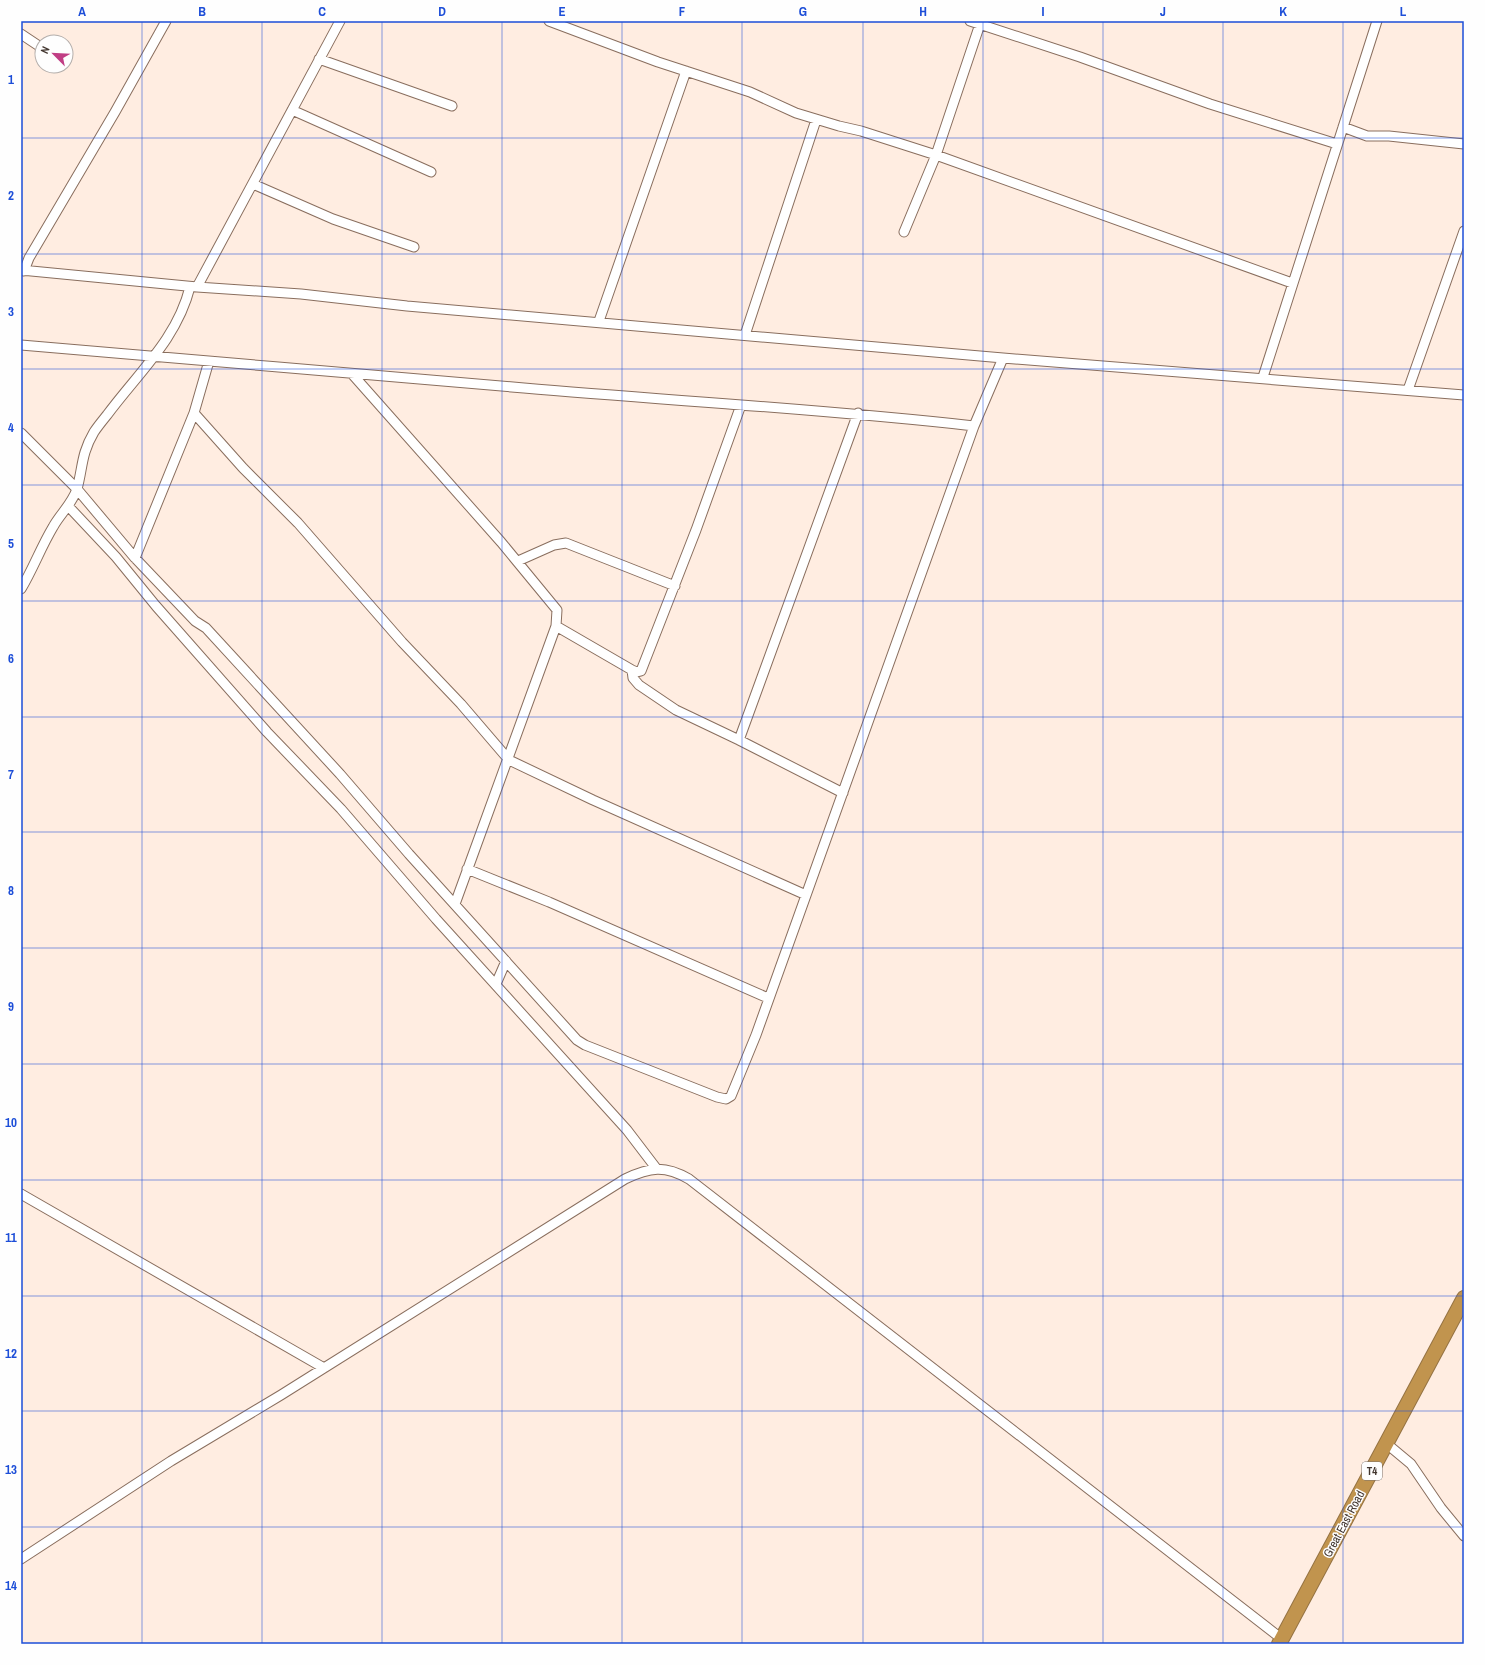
<svg xmlns="http://www.w3.org/2000/svg" width="1485" height="1665" font-family="'Archivo Narrow',sans-serif">
	<style>
		.lines { fill: none; stroke-linecap: round; stroke-linejoin: round }
		.minor-casing { stroke: #896e5e; stroke-width: 11 }
		.highway-casing { stroke: #957343; stroke-width: 16 }
		.minor { stroke: #fff; stroke-width: 9 }
		.highway { stroke: #c1944e; stroke-width: 14 }
		.grid { fill: none; stroke: #1d4ed8; stroke-width: 1; stroke-opacity: 0.55 }
		.labels { text-anchor: middle; stroke-width: 3; stroke-linejoin: round; paint-order: stroke }
		.shield { fill: #fefefe; stroke: #7a726d; stroke-width: 1 }
		.shield-label { font-size: 11px; font-weight: bold; fill: #42362f }
		.street-label { font-size: 12px; fill: #42362f; stroke: #fefefe }
		.neatline { fill: none; stroke: #1d4ed8; stroke-width: 1.5 }
		.grid-label { font-size: 13px; text-anchor: middle; font-weight: bold; fill: #1d4ed8 }
	</style>
	<rect width="100%" height="100%" fill="#ffede1"/>
	<g class="lines">
		<defs>
			<path id="minor" d="M549 21 658 62 750 92 796 113 839 126 861 131 936 155 1292 283
				M970 21 1080 57 1210 104 1337 144
				M21 34 42 48
				M319 59 452 106
				M292 110 431 172
				M1343 127 1367 136H1389L1464 144
				M253 184 333 219 414 247
				M904 232 936 155 980 24
				M21 270 197 287 301 294 407 306 1003 358 1464 395
				M24 271 29 258 115 112 166 21
				M197 287 340 21
				M599 321 686 71
				M745 335 816 120
				M21 345C189 359 356 374 524 388 674 401 824 409 974 426
				M353 375 501 542 557 610 556 626 455 904
				M1263 377 1377 21
				M1408 390 1464 231
				M194 413 243 468 298 523 402 642 461 704 509 760 593 800 806 895
				M21 433 77 489 135 558 195 621 206 628 340 774 409 854 577 1040 585 1045 717 1097 726 1099 731 1096 756 1035 974 426 1003 358
				M69 507 116 557 156 606 267 732 341 809 436 919 627 1130 656 1168
				M135 558 194 413 209 361
				M518 561 554 545 566 543 675 586
				M21 589C33 569 41 547 53 527 60 514 72 504 77 489 83 467 81 454 94 432 98 426 103 420 107 415 138 373 177 339 190 287
				M556 626 632 670 637 672 641 671 696 530 741 405
				M632 670 633 678 639 685 676 710 739 740
				M843 793 739 740 858 413
				M467 869 549 902 768 998
				M496 984 506 961
				M21 1194 324 1368
				M1387 1444 1411 1464 1441 1508 1464 1536
				M21 1559 171 1461 281 1395 625 1179C650 1167 665 1165 689 1179L1282 1639"/>
			<path id="highway" d="M1279 1644 1464 1298"/>
		</defs>
		<use href="#minor" class="minor-casing"/>
		<use href="#highway" class="highway-casing"/>
		<use href="#minor" class="minor"/>
		<use href="#highway" class="highway"/>
	</g>
	<path class="grid" d="M142 21V1644M262 21V1644M382 21V1644M502 21V1644M622 21V1644M742 21V1644M863 21V1644M983 21V1644M1103 21V1644M1223 21V1644M1343 21V1644M21 138H1464M21 254H1464M21 369H1464M21 485H1464M21 601H1464M21 717H1464M21 832H1464M21 948H1464M21 1064H1464M21 1180H1464M21 1296H1464M21 1411H1464M21 1527H1464"/>
	<g class="labels">
		<rect class="shield" x="1362" y="1462" width="20" height="18" rx="3"/>
		<g class="shield-label">
			<text x="1372" y="1475">T4</text>
		</g>
		<g class="street-label">
			<text transform="translate(1344 1524) rotate(-62)" y="4">Great East Road</text>
		</g>
	</g>
	<rect width="1485" height="1665" fill="none" stroke="#fefefe" stroke-width="44"/>
	<g transform="translate(54 54) rotate(294)"><circle r="19" fill="#fefefe" stroke="#b3aeab"/>
	<path d="M0-3L7 15L0 10L-7 15Z" fill="#c13e85"/>
	<text y="-6" font-size="11" font-weight="bold" text-anchor="middle" fill="#42362f">N</text>
	</g>
	<rect x="22" y="22" width="1441" height="1621" class="neatline"/>
	<g class="grid-label">
		<text x="82" y="16">A</text>
		<text x="202" y="16">B</text>
		<text x="322" y="16">C</text>
		<text x="442" y="16">D</text>
		<text x="562" y="16">E</text>
		<text x="682" y="16">F</text>
		<text x="803" y="16">G</text>
		<text x="923" y="16">H</text>
		<text x="1043" y="16">I</text>
		<text x="1163" y="16">J</text>
		<text x="1283" y="16">K</text>
		<text x="1403" y="16">L</text>
		<text x="11" y="84">1</text>
		<text x="11" y="200">2</text>
		<text x="11" y="316">3</text>
		<text x="11" y="432">4</text>
		<text x="11" y="548">5</text>
		<text x="11" y="663">6</text>
		<text x="11" y="779">7</text>
		<text x="11" y="895">8</text>
		<text x="11" y="1011">9</text>
		<text x="11" y="1127">10</text>
		<text x="11" y="1242">11</text>
		<text x="11" y="1358">12</text>
		<text x="11" y="1474">13</text>
		<text x="11" y="1590">14</text>
	</g>
</svg>
